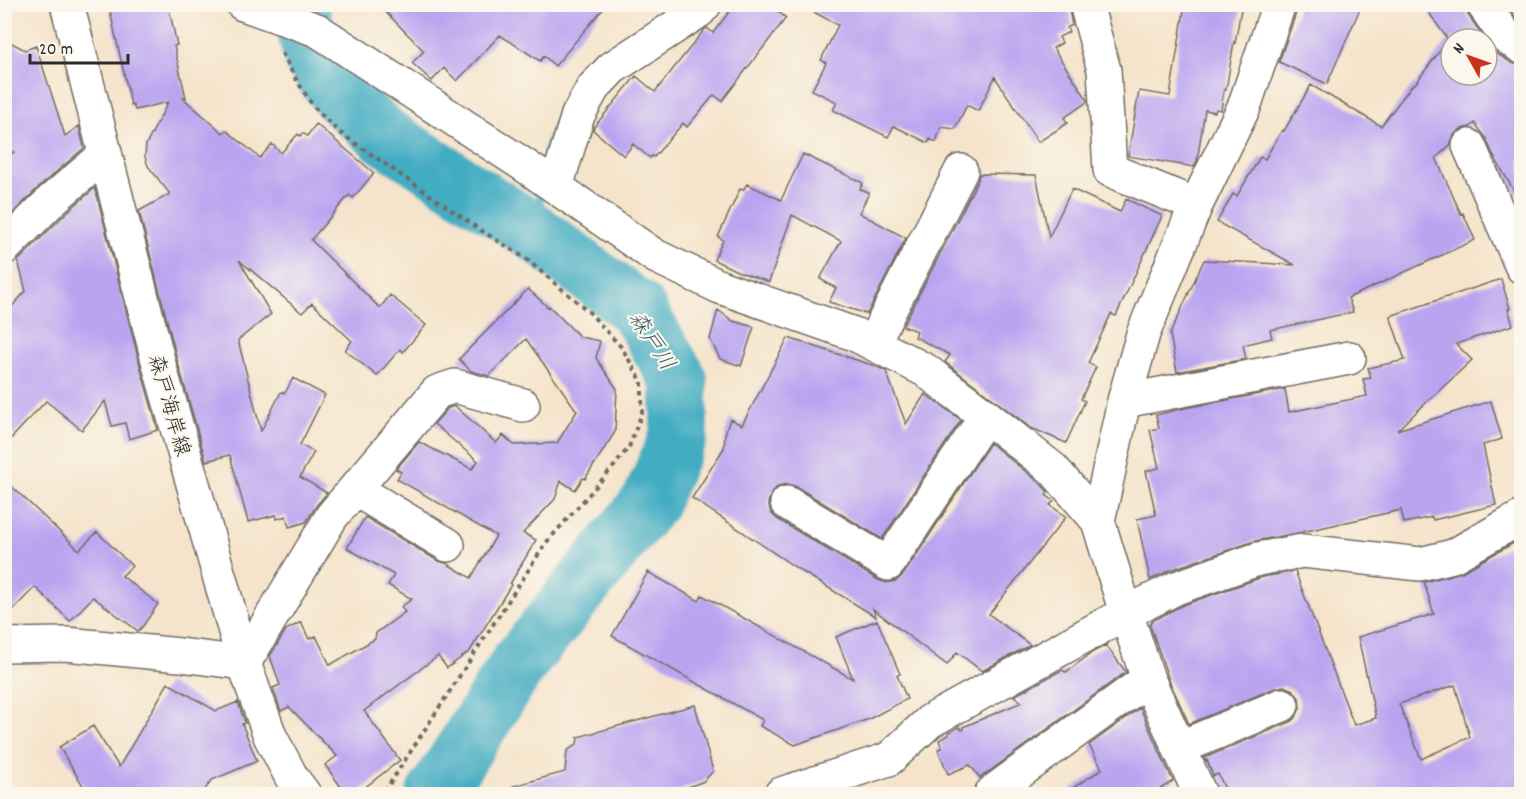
<svg xmlns="http://www.w3.org/2000/svg" width="1526" height="799" font-family="Dekko,'Klee One',sans-serif">
	<style>
		.lines { fill: none; stroke-linecap: round; stroke-linejoin: round }
		.stream { stroke: #43acc2; stroke-width: 9 }
		.river { stroke: #43acc2; stroke-width: 58 }
		.building { fill: #baa4f0; fill-rule: evenodd }
		.minor-casing { stroke: #726c63; stroke-width: 36 }
		.major-casing { stroke: #726c63; stroke-width: 36 }
		.path { stroke: #726c63; stroke-width: 4; stroke-dasharray: 4.5 4.5; stroke-linecap: butt }
		.minor { stroke: #fff; stroke-width: 33 }
		.major { stroke: #fff; stroke-width: 33 }
		.labels { text-anchor: middle; stroke-width: 4.5; stroke-linejoin: round; paint-order: stroke }
		.street-label { font-size: 21px; fill: #2b2b2b; stroke: #fbf7ec }
		.water-label { font-size: 22px; font-style: italic; fill: #355f67; stroke: #fbf7ec }
	</style>
	<rect width="100%" height="100%" fill="#fbf7ec"/>
	<filter id="ink" filterUnits="userSpaceOnUse"><feTurbulence type="fractalNoise" baseFrequency=".0167" numOctaves="2"/><feDisplacementMap in="SourceGraphic" scale="12" xChannelSelector="R" yChannelSelector="G"/><feConvolveMatrix kernelMatrix="1 2 1 2 8 2 1 2 1" color-interpolation-filters="sRGB"/></filter>
	<filter id="wash" filterUnits="userSpaceOnUse"><feTurbulence type="fractalNoise" baseFrequency=".008" numOctaves="4" result="noise"/><feDisplacementMap in="SourceGraphic" scale="24" xChannelSelector="R" yChannelSelector="G"/><feGaussianBlur stdDeviation="1.35" result="paint"/><feColorMatrix in="noise" values="0 0 0 0 0 0 0 0 0 0 0 0 0 0 0 0 0 1.4 0 .05"/><feComposite in="paint" operator="in"/></filter>
	<g filter="url(#wash)">
		<rect width="100%" height="100%" fill="#f5e4cb"/>
		<g class="lines">
			<path class="stream" d="M544 172 548 148 567 100 584 71 601 59
				M534 232 542 186"/>
			<path class="river" d="M299 4 313 59 341 98 385 136 534 232 637 309 679 380V435L650 502 519 663 435 794"/>
		</g>
		<g id="blocks">
			<path class="building" d="M138 4H168L177 45 174 46 186 98H183L223 133 226 130 260 158 272 144 281 153 298 134 300 136 303 133 307 136 316 124 374 173 353 198 349 195 311 240 380 308 390 295 426 325 403 352 400 349 377 376 345 350 352 341 312 303 302 313 239 260 271 314 238 340 261 431 281 392 285 393 293 378 325 395 300 445 314 452 300 477 327 493 316 506 306 522 289 527 286 516 277 519 276 515 248 522 230 455 206 461 178 363 139 211 170 194 148 166 145 157 146 145 168 102 135 110 133 105H131L110 11Z
				M378 4H607L555 66 544 56 540 61 500 35 457 81 444 68 432 81 412 63 424 51Z
				M735 4H768L786 18 722 101 714 95 687 127 683 123 654 157 652 156 650 158 633 144 624 156 593 130 594 127 636 76 655 92 704 30 707 28 713 33Z
				M799 4H1068L1072 25 1067 28 1069 32 1059 37 1062 43 1053 48 1087 99V102L1064 118 1068 123 1038 142 995 77 978 111 967 105 955 129 941 127 936 142 930 139 928 143 894 126 888 137 833 110 837 102 812 90 826 63 821 60 838 25Z
				M1185 4H1242L1235 43 1234 42 1226 90H1224L1221 110 1216 109 1215 112 1205 110 1197 161 1194 167 1128 156 1139 91 1170 96Z
				M1297 4H1362L1327 84 1279 62 1297 10Z
				M1423 4H1464L1468 15 1485 39H1451V75H1487V42L1497 54 1512 63 1521 66V203L1493 155 1486 138 1475 123 1470 127 1461 129 1454 135 1450 145 1436 158 1461 214 1463 213 1475 240 1348 298 1353 312 1270 330 1272 338 1243 345 1246 359 1177 372 1170 334 1204 260 1295 265 1217 222 1233 194 1237 196 1260 157 1265 159 1282 130 1284 131 1311 85 1381 126 1413 84H1415L1448 40Z
				M1506 4H1521V25L1520 24Z
				M4 39 25 50 36 46 65 136 79 126 84 148 41 185 6 220 4 215V159L14 152 4 137Z
				M803 154 863 183 860 189 869 193 859 213 906 238 867 314 829 302 836 288 820 279 841 241 792 215 769 282 737 271 714 260 723 240 718 237 740 189 743 190 747 184 781 200Z
				M979 174 1036 175 1049 237 1072 189 1120 212 1126 199 1162 216 1116 316 1111 314 1088 363 1096 367 1081 399 1085 401 1066 443 1031 428 945 362 950 355 915 337 917 331 903 326 978 180Z
				M95 188 142 373 158 430 129 439 125 423 112 426 105 401 82 430 46 401 4 446V315L26 291 18 261 66 213Z
				M1501 279 1510 309H1508L1513 325 1456 344 1472 360 1397 430 1491 401 1502 439 1483 445 1496 505 1433 520 1432 517 1404 523 1401 510 1302 532 1255 541 1170 570 1150 580 1137 519 1156 515 1146 471 1159 468 1150 430 1159 428 1156 415 1185 408 1285 389 1289 412 1367 396 1363 379 1371 378 1368 368 1405 360 1390 316Z
				M528 289 548 307 549 306 580 337 600 341 596 358 617 389 615 432 585 479 583 478 575 490 561 481 555 499 523 533 536 540 510 584 511 585 470 651 447 668 438 656 364 711 400 760 355 795H347L325 765 337 756 289 707 281 711 273 688 280 685 270 656 286 630 301 622 309 639 316 636 330 665 375 639 376 633 405 612 401 607 412 599 388 585 394 575 347 548 365 517 438 561 446 563 471 578 496 536 397 479 401 472 396 469 419 442 472 469 478 461 434 424 448 408 455 406 496 443 503 435 514 445 557 443 577 411 526 339 489 376 471 371 459 359Z
				M718 310 733 321 754 327 741 366 720 359 710 339Z
				M788 338 875 366 886 371 906 424 925 394 961 420 882 539 797 487 788 484 778 486 771 494 768 503 771 513 777 519 878 580 887 583 896 581 904 574 990 443 1040 483 1048 492 1046 495 1054 501 1050 505 1066 517 989 614 1030 645 982 671 957 652 947 665 873 609 876 617 798 569 692 498 724 448 725 434 730 419 742 425Z
				M4 479 79 550 97 532 132 566 122 576 158 604 143 626 138 631 93 597 70 621 35 587 4 619Z
				M1521 539V795H1228L1218 774 1213 776 1207 760 1205 761 1204 758 1290 722 1296 717 1300 708 1299 698 1293 690 1284 686 1275 688 1189 724 1169 680 1150 625 1152 621 1183 605 1263 577 1295 571 1354 725 1376 718 1358 637 1434 614 1424 582 1462 572ZM1455 685 1470 737 1421 759 1399 704Z
				M648 572 699 601 702 595 853 679 836 637 877 620 900 674 897 675 907 699 869 719 795 745 760 726 763 720 612 636Z
				M1106 645 1126 672 980 778 970 765 948 774 938 749 942 748 939 740 949 735 948 733 959 727 962 730 964 729 963 727 1022 702 1014 696 1062 670 1066 672 1093 652Z
				M168 683 216 711 238 702 245 723 242 724 257 761 212 780 201 795H89L59 747 93 726 119 767Z
				M695 705 713 771 704 781 668 795H514L513 786 565 772 567 751 577 744 578 737Z
				M1140 708 1173 781 1151 795H1062L1102 769 1089 745Z"/>
		</g>
	</g>
	<g filter="url(#ink)">
		<use href="#blocks" fill-opacity="0" stroke="#726c63" stroke-width="1.5"/>
		<g class="lines">
			<defs>
				<path id="minor" d="M243 4 317 30 524 165 655 256 720 287 854 334 925 370 986 416 1053 469 1098 521
					M1086 4 1104 70 1110 170 1196 205
					M1483 4 1507 38 1522 47
					M1469 146 1522 267
					M556 187 578 115 593 88 612 68 699 11 705 4
					M4 248 53 199 105 155
					M873 343 961 171
					M1124 401 1349 358
					M355 489 448 545
					M787 503 888 564 986 416
					M4 645 66 644 180 655 244 663 332 516 437 392 455 386 523 405
					M1179 748 1282 705
					M781 794 889 759 930 721 1126 613 1176 588 1258 559 1303 551 1420 564 1453 556 1522 517
					M991 794 995 790 1148 679
					M1200 794 1148 679 1126 613 1098 521 1124 401 1143 334 1196 205 1244 107 1279 4"/>
				<path id="major" d="M67 4 160 368 244 663 270 736 292 778 304 794"/>
			</defs>
			<use href="#minor" class="minor-casing"/>
			<use href="#major" class="major-casing"/>
			<path class="path" d="M282 53 294 76 313 106 339 132 476 227 525 258 588 311 622 348 642 382V413L629 447 615 465 546 543 383 794"/>
			<use href="#minor" class="minor"/>
			<use href="#major" class="major"/>
		</g>
	</g>
	<g class="labels">
		<g class="street-label">
			<text transform="translate(170 405) rotate(74)" y="7">森戸海岸線</text>
		</g>
		<g class="water-label">
			<text transform="translate(653 340) rotate(57)" y="8">森戸川</text>
		</g>
	</g>
	<rect width="1526" height="799" fill="none" stroke="#fbf7ec" stroke-width="24"/>
	<g transform="translate(1469 57) rotate(310)"><circle r="28" fill="#fbf7ec" stroke="#a8a59f" stroke-width="1.5"/>
	<path d="M0-4.5L10 22L0 15L-10 22Z" fill="#c8321e"/>
	<text y="-9" font-size="16" font-weight="bold" text-anchor="middle" fill="#2b2b2b">N</text>
	</g>
	<path d="M30 54v9h98v-9" fill="none" stroke="#2b2b2b" stroke-width="3"/>
	<text x="39" y="54" font-size="18" fill="#2b2b2b" stroke="#fbf7ec" stroke-width="4.5" paint-order="stroke">20 m</text>
</svg>
